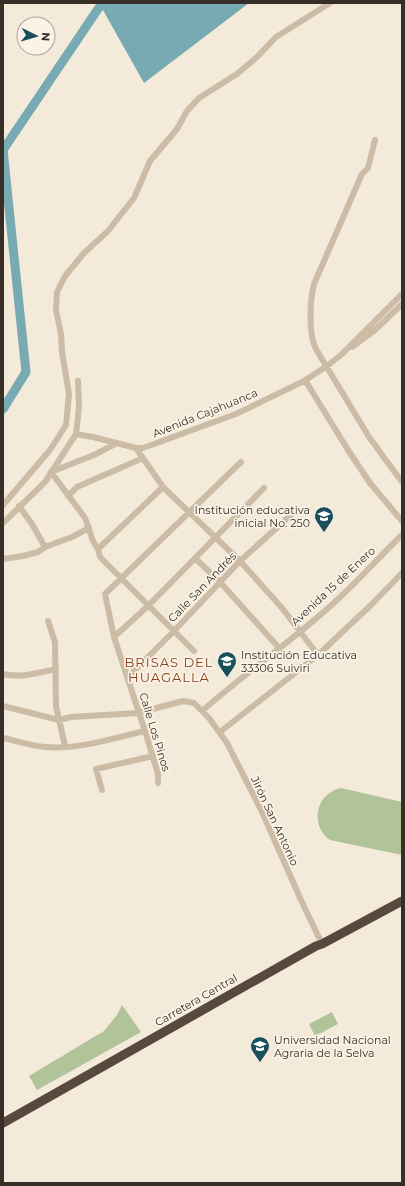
<svg xmlns="http://www.w3.org/2000/svg" width="405" height="1186" font-family="Montserrat,sans-serif">
	<style>
		.green { fill: #b1c399 }
		.water { fill: #77aab2 }
		.lines { fill: none; stroke-linecap: round; stroke-linejoin: round }
		.river { stroke: #77aab2; stroke-width: 9 }
		.minor { stroke: #ccbba5; stroke-width: 6 }
		.highway { stroke: #59483d; stroke-width: 9 }
		.labels { text-anchor: middle; stroke-width: 3.5; stroke-linejoin: round; paint-order: stroke }
		.street-label { font-size: 11px; fill: #372e27; stroke: #faf3e6 }
		.poi-label { font-size: 11px; fill: #372e27; stroke: #faf3e6; text-anchor: start }
		.quarter-label { font-size: 13px; letter-spacing: 1px; fill: #8b411b; stroke: #faf3e6 }
	</style>
	<rect width="100%" height="100%" fill="#f3eada"/>
	<path class="green" d="M341 788 402 802V855L330 840C309 825 316 793 341 788Z
		M122 1005 141 1032 37 1090 29 1076 104 1031 117 1015Z
		M332 1012 338 1024 315 1036 309 1024Z"/>
	<path class="water" d="M99 3H249L144 83Z"/>
	<g class="lines">
		<path class="river" d="M3 409 26 372 3 150 102 3"/>
		<path class="minor" d="M375 140 368 168 362 174 314 284C310 300 308 334 316 349L369 437 402 482
			M352 347 375 330 402 304
			M305 380 348 450 370 483 402 521
			M76 434 93 437 136 448H143L236 414 304 381 327 366 342 354 402 294
			M117 443 94 455 51 472 85 518 93 541 98 549 100 557 194 651
			M136 448 163 487 240 561 282 608 318 655
			M68 496 77 487 143 458
			M3 505 50 450 66 425 69 394 62 352 61 334 56 310 57 292 65 276 84 253 108 231 134 198 150 161 177 129 187 111 199 98 237 74 257 57 276 37 330 3
			M19 506 32 524 45 547
			M3 523 45 482 76 434 79 407 78 381
			M98 549 163 487
			M195 558 220 582 280 649
			M3 559 23 556 38 552 45 547 72 537 89 528
			M48 621 55 642 56 706 65 746
			M114 637 148 606 264 488
			M3 674C21 678 38 673 56 669
			M128 677 174 631 240 561 292 514
			M3 706 59 720 71 717 138 713 183 701 194 703 209 718 227 743 262 812 301 900 322 944
			M202 711C246 672 294 640 337 600 360 579 380 556 402 535
			M220 732 318 655 372 604 402 573
			M3 738C17 741 31 746 45 747 78 750 113 738 145 731
			M158 783V774L145 731 114 637 105 594 241 462
			M102 790 96 769 153 756"/>
		<path class="highway" d="M3 1123 316 946 322 944 402 901"/>
	</g>
	<defs>
		<symbol id="school-pin" viewBox="-11 -11 22 30"><path d="M0 17L-7.5 6A9.5 9.5 0 1 1 7.5 6Z" fill="#1a505b" stroke="#faf3e6"/><path d="M0-5L7-2L0 1L-7-2ZM-4 1L0 2.5L4 1V4Q0 6-4 4Z" fill="#fff"/></symbol>
		<symbol id="university-pin" viewBox="-11 -11 22 30"><path d="M0 17L-7.5 6A9.5 9.5 0 1 1 7.5 6Z" fill="#1a505b" stroke="#faf3e6"/><path d="M0-5L7-2L0 1L-7-2ZM-4 1L0 2.5L4 1V4Q0 6-4 4Z" fill="#fff"/></symbol>
	</defs>
	<g fill-rule="evenodd">
		<use href="#school-pin" x="313" y="505" width="22" height="30"/>
		<use href="#school-pin" x="216" y="650" width="22" height="30"/>
		<use href="#university-pin" x="249" y="1035" width="22" height="30"/>
	</g>
	<g class="labels">
		<g class="street-label">
			<text transform="translate(205 413) rotate(-22)" y="4">Avenida Cajahuanca</text>
			<text transform="translate(333 586) rotate(-43)" y="4">Avenida 15 de Enero</text>
			<text transform="translate(202 587) rotate(-46)" y="4">Calle San Andrés</text>
			<text transform="translate(155 732) rotate(73)" y="4">Calle Los Pinos</text>
			<text transform="translate(275 821) rotate(65)" y="4">Jirón San Antonio</text>
			<text transform="translate(196 1000) rotate(-30)" y="4">Carretera Central</text>
		</g>
		<g class="poi-label">
			<text x="310" y="514" text-anchor="end">Institución educativa<tspan x="310" dy="13">inicial No. 250</tspan></text>
			<text x="241" y="659">Institución Educativa<tspan x="241" dy="13">33306 Suiviri</tspan></text>
			<text x="274" y="1044">Universidad Nacional<tspan x="274" dy="13">Agraria de la Selva</tspan></text>
		</g>
		<g class="quarter-label">
			<text x="169" y="667">BRISAS DEL<tspan x="169" dy="15">HUAGALLA</tspan></text>
		</g>
	</g>
	<rect width="405" height="1186" fill="none" stroke="#372e27" stroke-width="8"/>
	<g transform="translate(36 36) rotate(95)"><circle r="19" fill="#faf3e6" stroke="#aca49a"/>
	<path d="M0-3L7 15L0 10L-7 15Z" fill="#1a505b"/>
	<text y="-6" font-size="11" font-weight="bold" text-anchor="middle" fill="#372e27">N</text>
	</g>
</svg>
